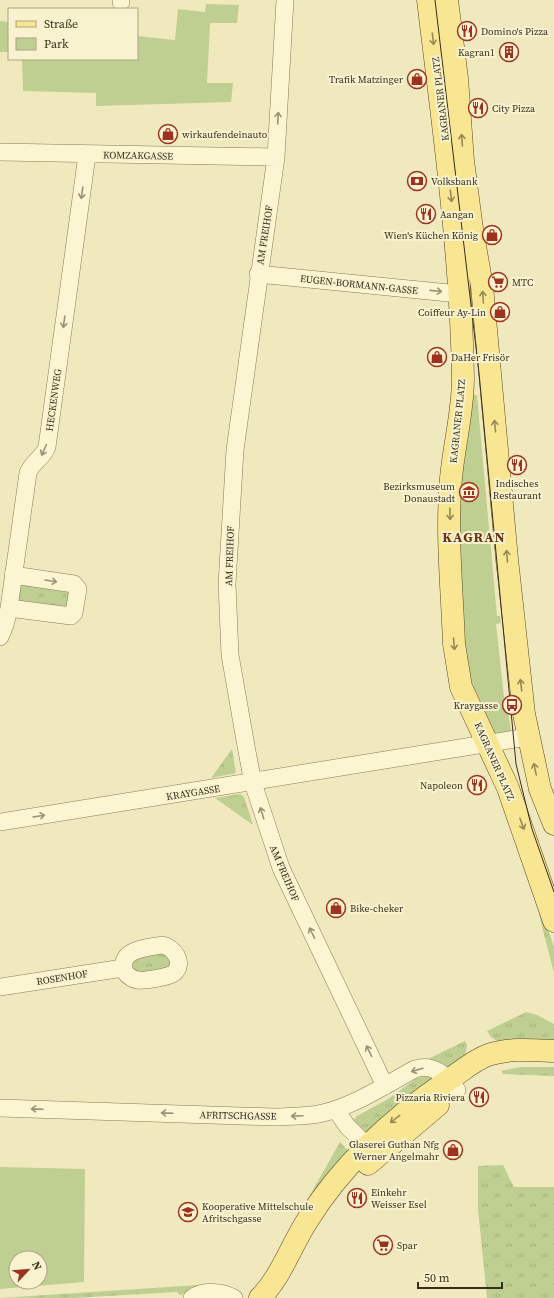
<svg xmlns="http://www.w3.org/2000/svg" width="554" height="1298" font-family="'Source Serif 4',serif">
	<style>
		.grass { fill: url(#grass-tufts) }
		.green { fill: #bfcf91; fill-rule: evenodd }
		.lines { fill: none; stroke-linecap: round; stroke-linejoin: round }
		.minor-casing { stroke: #8a7955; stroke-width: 18 }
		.major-casing { stroke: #58462a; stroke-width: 23 }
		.minor { stroke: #fbf5d2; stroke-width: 17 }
		.major { stroke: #f8e692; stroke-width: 22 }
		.tram { stroke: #392e1b; stroke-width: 1 }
		.oneway { stroke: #988a56 }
		.oneway2 { stroke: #9a9276 }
		.labels { text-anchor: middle; stroke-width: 4; stroke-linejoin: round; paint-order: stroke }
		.poi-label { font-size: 10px; fill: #392e1b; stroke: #f8f2ce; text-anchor: start }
		.street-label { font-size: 10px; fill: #392e1b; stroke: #f8f2ce }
		.district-label { font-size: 14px; font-weight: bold; letter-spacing: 1px; fill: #683418; stroke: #f8f2ce }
	</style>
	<defs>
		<pattern id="grass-tufts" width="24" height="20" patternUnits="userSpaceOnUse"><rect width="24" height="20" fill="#bfcf91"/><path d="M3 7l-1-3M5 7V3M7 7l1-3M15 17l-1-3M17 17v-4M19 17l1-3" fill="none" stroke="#a5b27c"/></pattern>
	</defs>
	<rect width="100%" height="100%" fill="#f1e9be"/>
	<path class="grass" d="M18 579 74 587 70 613 14 605Z
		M232 749 236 773 211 778Z
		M240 794 244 797 253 825 215 798Z
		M543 914 554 947V973L539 915Z
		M167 951 172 967 138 976 128 962 131 958Z
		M526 1012 537 1015 554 1024V1044L500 1043 491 1037 487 1031Z
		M465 1041 467 1045 465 1057 448 1067 429 1061 428 1059Z
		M520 1067H554V1076L503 1074 501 1071Z
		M427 1076 435 1078 370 1138 351 1123 357 1116 388 1099 417 1078Z
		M340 1142 349 1152 269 1268 270 1266Z
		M503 1165 514 1187H554V1298H487L478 1209V1166Z
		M214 1284 199 1291 180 1295 177 1292 73 1298H0Z"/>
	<path class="green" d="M206 4 239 5 237 23H210L207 83H233L231 102 96 106V93L23 91 22 59H137V36L175 40 178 9 205 12Z
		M0 21 9 22V52H0Z
		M466 395H477L497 616H500L501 623 496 624 505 706H507L511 731 496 735 492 732 467 686 453 528Z
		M0 1167 85 1169 84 1282 0 1289ZM16 1258H40V1282H16Z"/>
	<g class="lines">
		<defs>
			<path id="minor" d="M285 0 276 157 235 450 227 584 230 655 246 746 253 783 281 868 385 1086
				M121 2V0
				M0 152 276 157
				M258 274 459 294
				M9 608 71 616 74 613 78 589 74 584 13 575
				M0 637 5 625 9 608 28 473C32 462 43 458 47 447L87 155
				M0 822 528 737
				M162 945C174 947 185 963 174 973 170 977 144 981 138 980 132 979 128 976 125 972 117 949 147 948 162 945Z
				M0 987 123 968
				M0 1108 274 1117C290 1116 307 1117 323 1113 356 1105 385 1085 415 1069 434 1063 446 1076 457 1090
				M336 1110 347 1126 375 1154
				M192 1298C203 1290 222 1291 234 1298"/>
			<path id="major" d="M428 0C443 126 461 251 463 378 463 412 454 445 451 478 446 533 452 589 454 644L461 687 508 788 554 921
				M447 0 457 78 463 161 472 229 482 286 507 559 524 714 540 789 554 824
				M368 1164 438 1105
				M260 1298C281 1277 291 1246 307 1221 343 1163 394 1117 450 1079 462 1071 474 1060 488 1055 509 1048 532 1050 554 1051"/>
		</defs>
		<use href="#minor" class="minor-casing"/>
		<use href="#major" class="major-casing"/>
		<use href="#minor" class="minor"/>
		<use href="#major" class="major"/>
		<path class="tram" d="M435 0 479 373 516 764 532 829 554 892"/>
	</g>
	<defs><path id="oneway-shaft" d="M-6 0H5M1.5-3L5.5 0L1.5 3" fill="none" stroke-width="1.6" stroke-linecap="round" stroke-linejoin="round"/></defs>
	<g class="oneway">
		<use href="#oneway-shaft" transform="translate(433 39) rotate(83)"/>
		<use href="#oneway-shaft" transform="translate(462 140) rotate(-94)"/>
		<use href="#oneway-shaft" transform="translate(451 196) rotate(83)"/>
		<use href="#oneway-shaft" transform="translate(483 297) rotate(-94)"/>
		<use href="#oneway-shaft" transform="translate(495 426) rotate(-95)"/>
		<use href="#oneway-shaft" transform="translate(450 514) rotate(89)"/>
		<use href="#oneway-shaft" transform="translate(507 556) rotate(-95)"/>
		<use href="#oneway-shaft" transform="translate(454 644) rotate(85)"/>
		<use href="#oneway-shaft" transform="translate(521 685) rotate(-97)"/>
		<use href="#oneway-shaft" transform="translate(535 769) rotate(-102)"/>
		<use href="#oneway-shaft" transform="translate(522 824) rotate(70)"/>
		<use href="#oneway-shaft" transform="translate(395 1119) rotate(142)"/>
	</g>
	<g class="oneway2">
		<use href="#oneway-shaft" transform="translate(278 118) rotate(-87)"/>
		<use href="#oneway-shaft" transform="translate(82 193) rotate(98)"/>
		<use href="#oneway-shaft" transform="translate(436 291) rotate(6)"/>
		<use href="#oneway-shaft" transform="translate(64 322) rotate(98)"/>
		<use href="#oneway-shaft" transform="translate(44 450) rotate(114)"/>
		<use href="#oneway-shaft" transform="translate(51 581) rotate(9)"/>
		<use href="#oneway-shaft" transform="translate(262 813) rotate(-107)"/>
		<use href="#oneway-shaft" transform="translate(39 816) rotate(-9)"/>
		<use href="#oneway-shaft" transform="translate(312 933) rotate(-116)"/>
		<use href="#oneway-shaft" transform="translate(369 1051) rotate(-116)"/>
		<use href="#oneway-shaft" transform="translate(417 1070) rotate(164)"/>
		<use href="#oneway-shaft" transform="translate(37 1109) rotate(-178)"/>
		<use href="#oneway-shaft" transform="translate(167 1113) rotate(-178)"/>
		<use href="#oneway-shaft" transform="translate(297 1116) rotate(178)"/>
	</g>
	<defs>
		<symbol id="restaurant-ring" viewBox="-11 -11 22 22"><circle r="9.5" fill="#f8f2ce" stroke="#9e3221" stroke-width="1.5"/><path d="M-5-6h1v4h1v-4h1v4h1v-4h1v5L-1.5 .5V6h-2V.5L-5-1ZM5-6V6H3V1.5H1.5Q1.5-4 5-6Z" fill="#9e3221"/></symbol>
		<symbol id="building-ring" viewBox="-11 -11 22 22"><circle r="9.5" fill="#f8f2ce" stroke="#9e3221" stroke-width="1.5"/><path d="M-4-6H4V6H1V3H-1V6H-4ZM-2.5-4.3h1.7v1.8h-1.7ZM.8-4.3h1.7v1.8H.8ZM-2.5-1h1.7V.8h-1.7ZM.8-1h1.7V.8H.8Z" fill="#9e3221"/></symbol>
		<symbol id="shop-ring" viewBox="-11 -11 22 22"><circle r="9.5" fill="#f8f2ce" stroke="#9e3221" stroke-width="1.5"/><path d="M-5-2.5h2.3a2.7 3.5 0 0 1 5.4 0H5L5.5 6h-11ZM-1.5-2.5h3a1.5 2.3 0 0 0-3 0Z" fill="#9e3221"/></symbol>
		<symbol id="bank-ring" viewBox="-11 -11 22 22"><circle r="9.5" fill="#f8f2ce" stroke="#9e3221" stroke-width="1.5"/><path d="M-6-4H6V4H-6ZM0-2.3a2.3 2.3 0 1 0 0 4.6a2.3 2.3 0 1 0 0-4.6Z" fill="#9e3221"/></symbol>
		<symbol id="supermarket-ring" viewBox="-11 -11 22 22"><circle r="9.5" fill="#f8f2ce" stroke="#9e3221" stroke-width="1.5"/><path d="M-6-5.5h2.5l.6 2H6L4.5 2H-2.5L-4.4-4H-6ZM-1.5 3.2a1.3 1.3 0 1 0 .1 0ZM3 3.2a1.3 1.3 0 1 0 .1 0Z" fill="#9e3221"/></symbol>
		<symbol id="museum-ring" viewBox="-11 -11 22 22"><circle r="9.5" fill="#f8f2ce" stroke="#9e3221" stroke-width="1.5"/><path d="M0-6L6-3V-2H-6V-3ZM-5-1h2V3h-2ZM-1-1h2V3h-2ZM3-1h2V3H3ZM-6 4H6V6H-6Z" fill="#9e3221"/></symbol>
		<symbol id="bus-ring" viewBox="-11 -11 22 22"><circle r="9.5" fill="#f8f2ce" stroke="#9e3221" stroke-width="1.5"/><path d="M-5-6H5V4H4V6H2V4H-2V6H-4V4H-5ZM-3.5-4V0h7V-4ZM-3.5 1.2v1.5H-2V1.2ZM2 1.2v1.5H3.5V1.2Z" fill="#9e3221"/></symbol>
		<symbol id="school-ring" viewBox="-11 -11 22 22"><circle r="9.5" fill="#f8f2ce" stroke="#9e3221" stroke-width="1.5"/><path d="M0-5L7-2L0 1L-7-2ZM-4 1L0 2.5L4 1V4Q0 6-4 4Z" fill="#9e3221"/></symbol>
	</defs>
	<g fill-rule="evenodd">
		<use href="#restaurant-ring" x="456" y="20" width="22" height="22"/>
		<use href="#building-ring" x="498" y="41" width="22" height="22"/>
		<use href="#shop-ring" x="406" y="68" width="22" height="22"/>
		<use href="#restaurant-ring" x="467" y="97" width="22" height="22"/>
		<use href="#shop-ring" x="157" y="123" width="22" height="22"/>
		<use href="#bank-ring" x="406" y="170" width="22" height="22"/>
		<use href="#restaurant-ring" x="415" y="203" width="22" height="22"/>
		<use href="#shop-ring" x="481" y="224" width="22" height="22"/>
		<use href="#supermarket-ring" x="487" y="271" width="22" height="22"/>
		<use href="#shop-ring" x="489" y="301" width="22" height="22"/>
		<use href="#shop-ring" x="426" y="346" width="22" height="22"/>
		<use href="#restaurant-ring" x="506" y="454" width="22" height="22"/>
		<use href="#museum-ring" x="458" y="481" width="22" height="22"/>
		<use href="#bus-ring" x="501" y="694" width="22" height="22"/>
		<use href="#restaurant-ring" x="466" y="774" width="22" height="22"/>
		<use href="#shop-ring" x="325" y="897" width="22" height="22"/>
		<use href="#restaurant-ring" x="468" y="1086" width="22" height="22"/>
		<use href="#shop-ring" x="442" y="1139" width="22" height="22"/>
		<use href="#restaurant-ring" x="346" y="1187" width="22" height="22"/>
		<use href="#school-ring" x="177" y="1201" width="22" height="22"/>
		<use href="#supermarket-ring" x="372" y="1234" width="22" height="22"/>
	</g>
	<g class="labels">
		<g class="poi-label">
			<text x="481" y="35">Domino's Pizza</text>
			<text x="495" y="56" text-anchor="end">Kagran1</text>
			<text x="403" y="83" text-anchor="end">Trafik Matzinger</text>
			<text x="492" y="112">City Pizza</text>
			<text x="182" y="138">wirkaufendeinauto</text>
			<text x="431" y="185">Volksbank</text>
			<text x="440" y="218">Aangan</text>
			<text x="478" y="239" text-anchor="end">Wien's Küchen König</text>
			<text x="512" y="286">MTC</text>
			<text x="486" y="316" text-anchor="end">Coiffeur Ay-Lin</text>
			<text x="451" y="361">DaHer Frisör</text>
			<text x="517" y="487" text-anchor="middle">Indisches<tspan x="517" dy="12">Restaurant</tspan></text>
			<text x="455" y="490" text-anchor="end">Bezirksmuseum<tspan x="455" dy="12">Donaustadt</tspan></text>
			<text x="498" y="709" text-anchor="end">Kraygasse</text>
			<text x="463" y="789" text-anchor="end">Napoleon</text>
			<text x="350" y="912">Bike-cheker</text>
			<text x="465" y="1101" text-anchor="end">Pizzaria Riviera</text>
			<text x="439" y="1148" text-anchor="end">Glaserei Guthan Nfg<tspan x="439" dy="12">Werner Angelmahr</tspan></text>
			<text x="371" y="1196">Einkehr<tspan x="371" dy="12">Weisser Esel</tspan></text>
			<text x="202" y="1210">Kooperative Mittelschule<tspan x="202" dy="12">Afritschgasse</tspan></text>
			<text x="397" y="1249">Spar</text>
		</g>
		<g class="street-label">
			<text transform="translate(440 99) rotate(-97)" y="4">KAGRANER PLATZ</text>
			<text transform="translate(138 155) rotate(1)" y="4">KOMZAKGASSE</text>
			<text transform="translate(264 235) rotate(-81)" y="4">AM FREIHOF</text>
			<text transform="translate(359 284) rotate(6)" y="4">EUGEN-BORMANN-GASSE</text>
			<text transform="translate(53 400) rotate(-82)" y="4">HECKENWEG</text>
			<text transform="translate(457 421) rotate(-84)" y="4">KAGRANER PLATZ</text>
			<text transform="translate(229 556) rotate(-88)" y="4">AM FREIHOF</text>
			<text transform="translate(495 761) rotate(66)" y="4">KAGRANER PLATZ</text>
			<text transform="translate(193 792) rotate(-9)" y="4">KRAYGASSE</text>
			<text transform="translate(285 873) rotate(67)" y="4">AM FREIHOF</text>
			<text transform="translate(62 977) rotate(-9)" y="4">ROSENHOF</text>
			<text transform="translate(238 1115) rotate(1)" y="4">AFRITSCHGASSE</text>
		</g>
		<g class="district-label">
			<text x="474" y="542">KAGRAN</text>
		</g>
	</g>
	<rect x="8" y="8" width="130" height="52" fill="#f8f2ce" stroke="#aca486"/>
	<rect x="16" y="21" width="20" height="6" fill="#f8e692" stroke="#aca486"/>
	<text x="44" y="28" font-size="12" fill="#392e1b">Straße</text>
	<rect x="16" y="38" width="20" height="12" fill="#bfcf91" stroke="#aca486"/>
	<text x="44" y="48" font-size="12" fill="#392e1b">Park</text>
	<g transform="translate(28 1270) rotate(64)"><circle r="19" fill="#f8f2ce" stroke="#aca486"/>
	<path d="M0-3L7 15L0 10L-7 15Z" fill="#9e3221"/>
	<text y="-6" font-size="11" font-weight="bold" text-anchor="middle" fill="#392e1b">N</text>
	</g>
	<path d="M418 1282v6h84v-6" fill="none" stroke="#392e1b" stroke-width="2"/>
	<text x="424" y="1282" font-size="12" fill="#392e1b" stroke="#f8f2ce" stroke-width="3" paint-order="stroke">50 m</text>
</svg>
